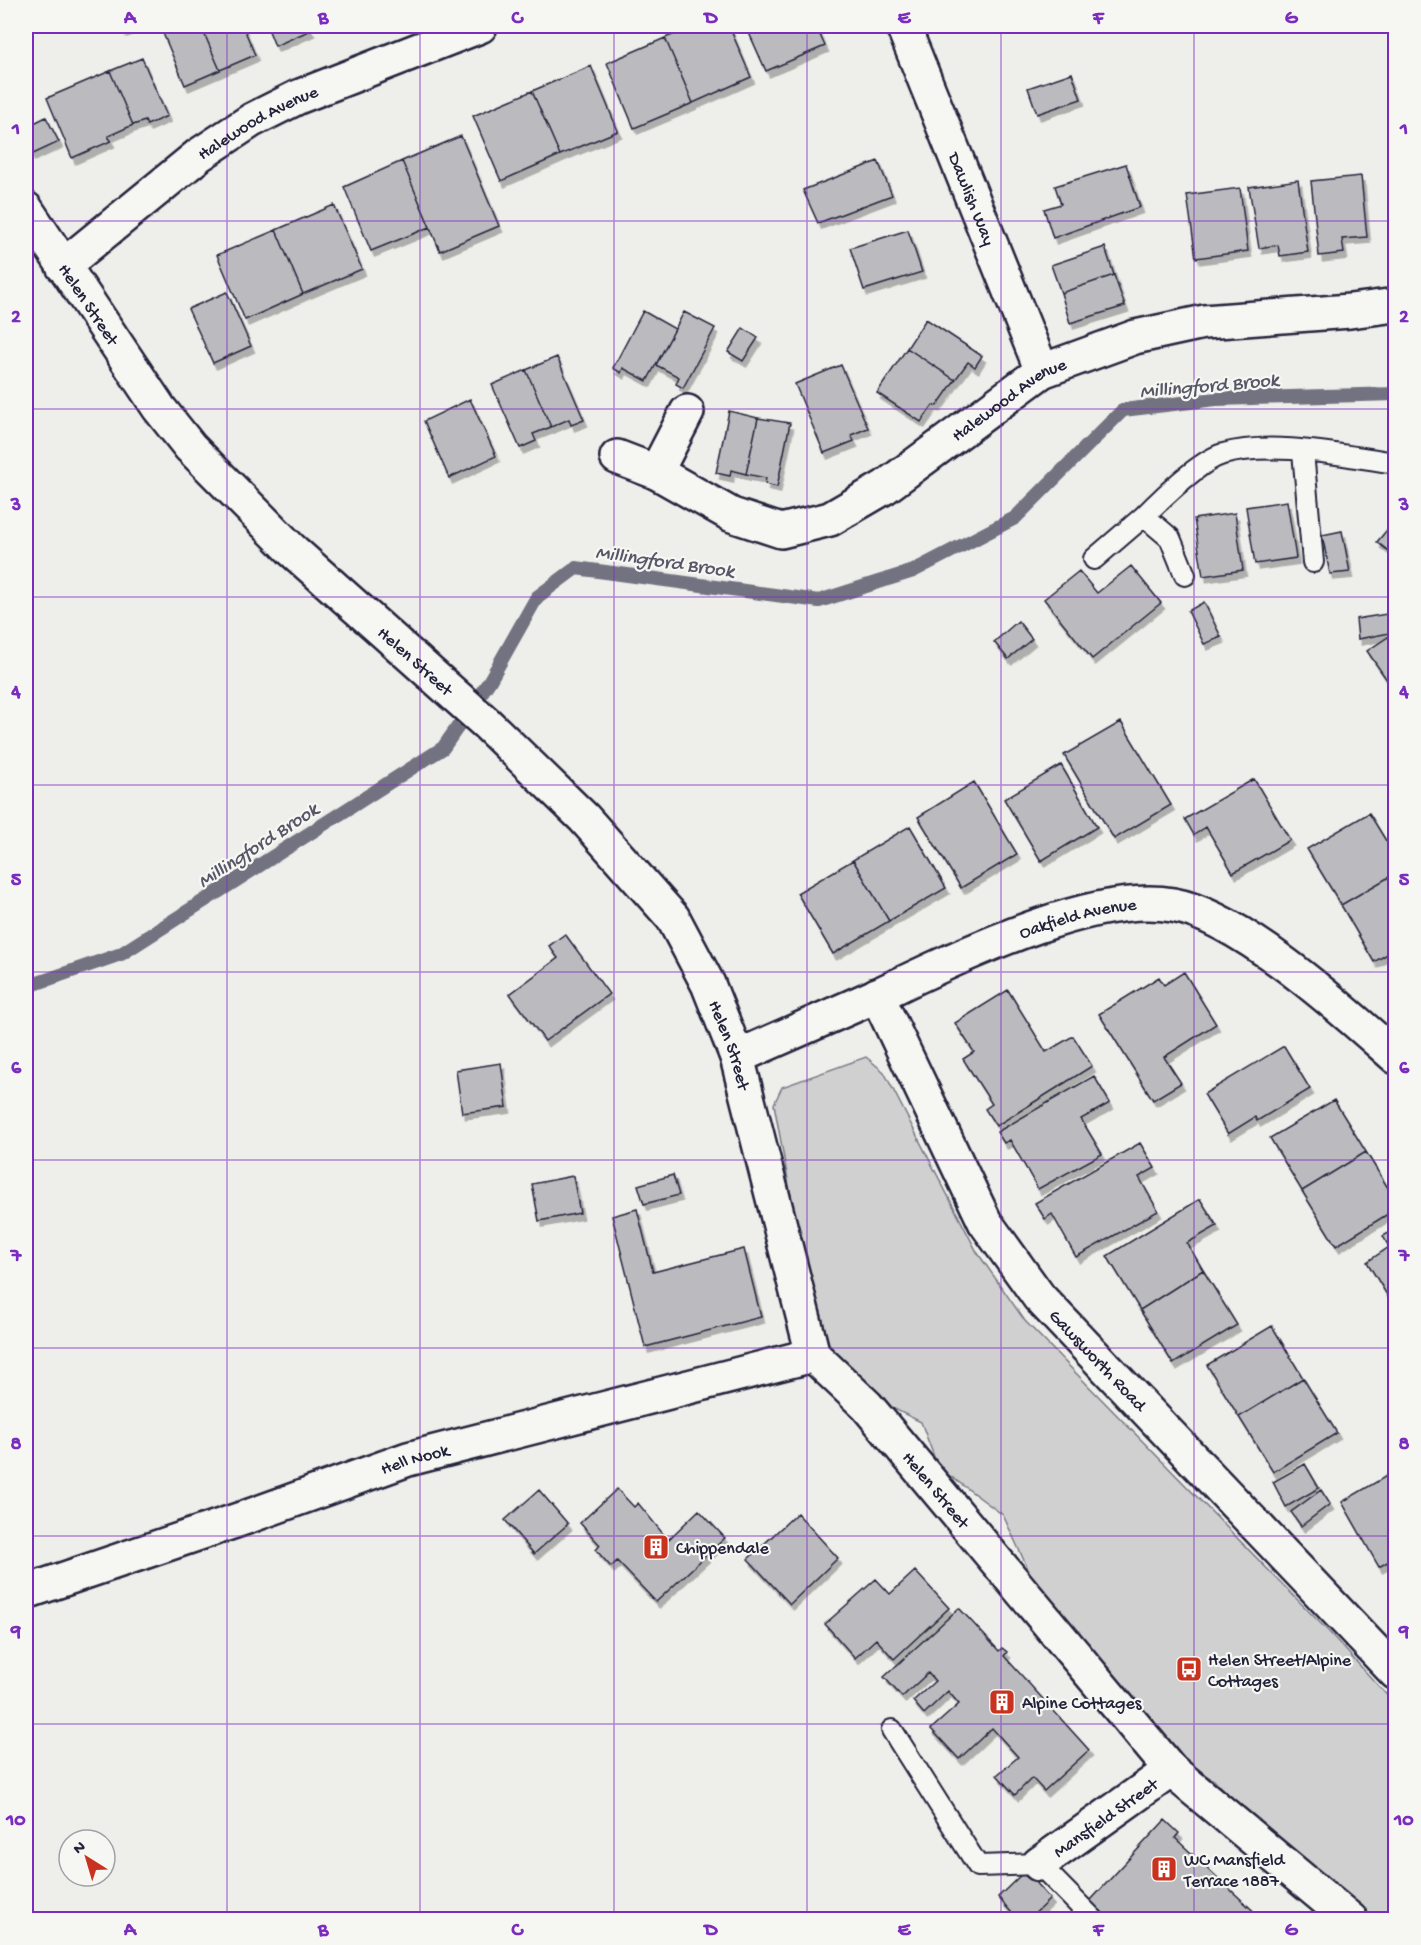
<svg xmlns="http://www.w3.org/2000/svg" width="1421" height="1945" font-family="'Gochi Hand',sans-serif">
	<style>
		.green { fill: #d0d0d1; stroke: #797986; stroke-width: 1.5 }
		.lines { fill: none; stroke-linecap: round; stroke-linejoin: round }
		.stream { stroke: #727281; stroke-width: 14 }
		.building { fill: #bbbbbf; stroke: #22223b; stroke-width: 1.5; filter: url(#shadow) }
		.service-casing { stroke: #22223b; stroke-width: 24 }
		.minor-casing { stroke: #22223b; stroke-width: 38 }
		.service { stroke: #f6f6f2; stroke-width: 20 }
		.minor { stroke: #f6f6f2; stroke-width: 33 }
		.grid { fill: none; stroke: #7b2cbf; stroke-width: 1.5; stroke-opacity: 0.55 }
		.labels { text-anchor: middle; stroke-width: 4.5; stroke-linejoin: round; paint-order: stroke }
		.street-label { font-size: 18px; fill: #22223b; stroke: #f6f6f2 }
		.poi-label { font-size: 18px; fill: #22223b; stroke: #f6f6f2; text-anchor: start }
		.water-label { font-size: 20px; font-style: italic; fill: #575769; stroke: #f6f6f2 }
		.neatline { fill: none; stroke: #7b2cbf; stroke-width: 2 }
		.grid-label { font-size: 20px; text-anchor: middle; font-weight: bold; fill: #7b2cbf }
	</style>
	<defs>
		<filter id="shadow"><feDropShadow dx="3.5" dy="6" stdDeviation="0" flood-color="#0004"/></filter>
	</defs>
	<rect width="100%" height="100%" fill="#eeeeeb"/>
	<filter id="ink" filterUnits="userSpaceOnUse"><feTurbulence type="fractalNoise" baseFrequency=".0167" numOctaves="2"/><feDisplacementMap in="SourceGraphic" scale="12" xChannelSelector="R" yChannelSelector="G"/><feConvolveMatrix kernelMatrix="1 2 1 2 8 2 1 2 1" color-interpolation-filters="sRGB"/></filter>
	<g filter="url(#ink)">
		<path class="green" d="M866 1057 884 1072 977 1252 1025 1321 1330 1633 1395 1704V1919H1362L1255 1826 1214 1780 1176 1759 1040 1595 1003 1515 938 1467 921 1422 876 1400 825 1343 807 1283 774 1104 782 1087Z"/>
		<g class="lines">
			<path class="stream" d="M26 987 121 954 443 748 489 682 537 597 576 568 819 601 913 571 1015 518 1123 410 1216 399 1396 394"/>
		</g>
		<path class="building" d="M121 26H138L123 31Z
			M174 26H201L220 70 185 85 162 31Z
			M201 26H243L255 55 220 70Z
			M267 26H308L311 30 275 46Z
			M695 26H729L751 77 693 103 665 38Z
			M746 26H816L825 46 766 71Z
			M665 38 693 103 634 128 607 63Z
			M142 58 167 116 147 125 145 121 133 125 110 71Z
			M591 66 618 131 560 155 532 91Z
			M110 71 133 125 108 136 111 141 72 158 47 98Z
			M1072 73 1081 99 1037 114 1028 88Z
			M532 91 560 155 501 181 473 116Z
			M46 117 59 142 31 155 26 145V127Z
			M461 136 499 226 440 251 402 161Z
			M402 161 430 227 371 251 344 187Z
			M878 161 892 195 818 223 803 190Z
			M1126 164 1140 207 1053 238 1044 209 1061 204 1055 186Z
			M1361 176 1367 237 1342 239 1344 253 1319 256 1311 181Z
			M1298 180 1308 252 1280 256 1278 245 1259 248 1249 187Z
			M1240 188 1248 251 1196 258 1187 195Z
			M334 205 362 269 303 294 276 230Z
			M276 230 303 294 245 320 217 255Z
			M908 230 922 272 864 290 850 248Z
			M1105 247 1114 275 1061 293 1051 265Z
			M1114 275 1125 306 1070 323 1061 293Z
			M227 292 251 346 213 363 188 309Z
			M643 311 675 329 647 381 623 368 621 373 613 368Z
			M684 312 715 328 683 388 676 384 679 377 656 365Z
			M926 319 982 356 975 367 968 362 955 380 907 348Z
			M743 328 758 338 743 361 728 352Z
			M907 348 955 380 937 406 933 405 921 422 877 393Z
			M557 357 584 420 571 425 569 419 551 427 526 370Z
			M841 365 868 428 851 435 854 441 824 453 795 384Z
			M526 370 551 427 533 434 536 441 520 448 492 385Z
			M470 399 496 456 449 478 424 421Z
			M729 411 758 418 746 474 731 470 730 476 716 473Z
			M758 418 790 423 777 487 765 484 766 478 746 474Z
			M1287 501 1296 558 1255 564 1246 507Z
			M1235 513 1243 570 1203 576 1194 519Z
			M1396 519V557L1377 542Z
			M1342 531 1350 572 1330 574 1322 535Z
			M1131 566 1161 603 1092 659 1044 599 1079 571 1097 593Z
			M1204 602 1221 637 1204 644 1188 611Z
			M1393 613 1395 632 1358 639 1356 619Z
			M1018 621 1032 639 1008 659 994 642Z
			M1388 637 1396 647V693L1367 651Z
			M1121 722 1171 805 1114 839 1064 755Z
			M1061 765 1097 827 1041 861 1004 799Z
			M1254 779 1290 840 1233 873 1206 827 1194 835 1185 819Z
			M974 782 1017 854 961 888 918 817Z
			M1369 813 1396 857V873L1341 905 1307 849Z
			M910 826 946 888 889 921 853 860Z
			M853 860 889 921 833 954 797 893Z
			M1396 873V949L1374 962 1341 905Z
			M565 934 609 994 545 1041 510 994 558 958 549 946Z
			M1184 972 1216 1024 1164 1057 1181 1083 1153 1100 1099 1014 1159 977 1164 985Z
			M1008 990 1046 1052 1073 1036 1092 1066 996 1126 985 1109 992 1104 963 1059 974 1052 955 1023Z
			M1284 1046 1310 1089 1257 1121 1255 1117 1228 1134 1204 1094Z
			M501 1063 507 1107 462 1113 456 1070Z
			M1094 1076 1110 1103 1081 1119 1102 1154 1038 1189 1010 1140 1004 1143 997 1132Z
			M1334 1100 1366 1152 1302 1191 1270 1138Z
			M1140 1143 1155 1168 1139 1177 1158 1211 1076 1257 1052 1214 1045 1219 1035 1203Z
			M1366 1152 1396 1201V1209L1336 1246 1302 1191Z
			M673 1175 679 1195 644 1204 638 1185Z
			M573 1176 580 1213 539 1221 532 1184Z
			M1200 1199 1217 1226 1187 1243 1203 1270 1140 1310 1107 1256Z
			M637 1209 653 1272 744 1249 761 1317 645 1347 612 1216Z
			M1396 1229V1296L1390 1300 1367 1262 1389 1247 1383 1236Z
			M1203 1270 1237 1325 1173 1364 1140 1310Z
			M1272 1326 1303 1378 1239 1417 1207 1365Z
			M1303 1378 1337 1433 1273 1472 1239 1417Z
			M1305 1464 1319 1488 1286 1507 1273 1482Z
			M1395 1471 1396 1557 1379 1567 1342 1502Z
			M617 1489 634 1507 638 1503 668 1540 699 1510 725 1538 656 1602 617 1561 611 1567 596 1550 600 1545 580 1523Z
			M539 1490 568 1524 534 1554 505 1520Z
			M1321 1490 1330 1504 1301 1526 1291 1512Z
			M797 1513 838 1558 790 1604 748 1559Z
			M915 1571 949 1608 894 1659 876 1639 855 1658 825 1624 876 1579 890 1594Z
			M959 1608 999 1651 1002 1648 1007 1652 1004 1656 1089 1750 1044 1791 1032 1778 1015 1795 997 1775 1018 1757 992 1728 959 1759 931 1729 959 1704 948 1691 924 1714 913 1701 935 1681 928 1673 902 1697 884 1677Z
			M1165 1820 1179 1833 1175 1838 1263 1920H1110L1090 1901Z
			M1025 1871 1050 1899 1028 1920H1018L998 1897Z"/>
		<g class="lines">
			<defs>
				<path id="service" d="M1303 452 1313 562
					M1094 559 1144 516
					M1185 575 1170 538 1144 516C1162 498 1199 461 1223 454 1274 440 1343 456 1396 463
					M892 1730 978 1866 1039 1864 1094 1920"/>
				<g id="minor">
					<path id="s1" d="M903 26 1042 371"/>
					<path id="s2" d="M26 209 159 408 190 447 292 550 486 723 584 818 673 918 708 984 737 1057 813 1355 867 1406 1171 1770 1351 1920"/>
					<path id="s3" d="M63 266 199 155 252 120 298 97 480 26"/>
					<path id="s4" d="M617 457 656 472 732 515 781 531 830 519 885 487 1042 371 1135 337 1204 322 1350 311 1396 305"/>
					<path d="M656 472 687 412"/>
					<path id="s5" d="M877 995 985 1222 1039 1297 1396 1673"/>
					<path id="s6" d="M737 1057C784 1036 831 1016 878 995 953 960 1091 890 1173 905 1241 917 1343 1010 1396 1057"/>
					<path id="s7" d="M26 1592 244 1518 408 1459 813 1355"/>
					<path id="s8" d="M1039 1864 1171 1770"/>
				</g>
			</defs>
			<use href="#service" class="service-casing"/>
			<use href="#minor" class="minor-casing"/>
			<use href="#service" class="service"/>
			<use href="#minor" class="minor"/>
		</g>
	</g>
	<path class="grid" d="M227 26V1920M420 26V1920M614 26V1920M807 26V1920M1001 26V1920M1194 26V1920M26 221H1396M26 409H1396M26 597H1396M26 785H1396M26 972H1396M26 1160H1396M26 1348H1396M26 1536H1396M26 1724H1396"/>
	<defs>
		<symbol id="building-square" viewBox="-11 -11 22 22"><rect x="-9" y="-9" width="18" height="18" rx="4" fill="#c8321e" stroke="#f6f6f2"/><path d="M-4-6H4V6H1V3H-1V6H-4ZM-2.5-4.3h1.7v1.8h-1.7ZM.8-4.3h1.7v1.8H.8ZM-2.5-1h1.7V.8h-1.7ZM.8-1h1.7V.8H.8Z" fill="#fff"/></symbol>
		<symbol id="bus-square" viewBox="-11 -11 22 22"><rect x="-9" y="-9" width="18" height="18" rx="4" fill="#c8321e" stroke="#f6f6f2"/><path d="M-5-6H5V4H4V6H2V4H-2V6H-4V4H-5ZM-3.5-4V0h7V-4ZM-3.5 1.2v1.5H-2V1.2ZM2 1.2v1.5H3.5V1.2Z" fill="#fff"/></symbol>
	</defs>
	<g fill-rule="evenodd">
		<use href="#building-square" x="641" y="1532" width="30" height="30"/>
		<use href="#bus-square" x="1174" y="1654" width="30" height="30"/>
		<use href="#building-square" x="987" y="1687" width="30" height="30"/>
		<use href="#building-square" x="1149" y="1854" width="30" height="30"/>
	</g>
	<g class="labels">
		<g class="street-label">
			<text dy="6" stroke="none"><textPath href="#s3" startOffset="243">Halewood Avenue</textPath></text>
			<text dy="6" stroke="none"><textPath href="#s1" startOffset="186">Dawlish Way</textPath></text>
			<text dy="6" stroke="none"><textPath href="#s2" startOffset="114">Helen Street</textPath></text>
			<text dy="6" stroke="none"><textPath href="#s4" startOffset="447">Halewood Avenue</textPath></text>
			<text dy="6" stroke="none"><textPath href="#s2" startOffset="600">Helen Street</textPath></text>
			<text dy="6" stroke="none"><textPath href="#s6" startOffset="369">Oakfield Avenue</textPath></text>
			<text dy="6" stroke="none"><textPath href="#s2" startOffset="1104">Helen Street</textPath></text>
			<text dy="6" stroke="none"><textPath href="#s5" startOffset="430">Gawsworth Road</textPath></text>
			<text dy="6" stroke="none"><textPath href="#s7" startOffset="411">Hell Nook</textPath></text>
			<text dy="6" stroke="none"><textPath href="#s2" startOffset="1608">Helen Street</textPath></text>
			<text dy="6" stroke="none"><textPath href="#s8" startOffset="81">Mansfield Street</textPath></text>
		</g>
		<g class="poi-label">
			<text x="676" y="1553">Chippendale</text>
			<text x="1208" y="1665">Helen Street/Alpine<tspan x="1208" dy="21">Cottages</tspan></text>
			<text x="1022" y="1708">Alpine Cottages</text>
			<text x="1184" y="1865">WC Mansfield<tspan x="1184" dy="21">Terrace 1887</tspan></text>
		</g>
		<g class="water-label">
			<text transform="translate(1209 384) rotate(-5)" y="7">Millingford Brook</text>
			<text transform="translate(665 560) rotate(8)" y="7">Millingford Brook</text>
			<text transform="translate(257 844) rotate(-33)" y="7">Millingford Brook</text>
		</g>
	</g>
	<rect width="1421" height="1945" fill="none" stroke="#f6f6f2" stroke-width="66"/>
	<g transform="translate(87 1858) rotate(323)"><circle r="28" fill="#f6f6f2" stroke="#a1a1a9" stroke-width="1.5"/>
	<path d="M0-4.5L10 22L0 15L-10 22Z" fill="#c8321e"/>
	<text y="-9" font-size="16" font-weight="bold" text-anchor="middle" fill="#22223b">N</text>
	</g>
	<rect x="33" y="33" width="1355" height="1879" class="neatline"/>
	<g class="grid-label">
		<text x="130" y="23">A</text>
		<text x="323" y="23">B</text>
		<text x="517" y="23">C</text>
		<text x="711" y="23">D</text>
		<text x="904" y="23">E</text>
		<text x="1098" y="23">F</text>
		<text x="1291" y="23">G</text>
		<text x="16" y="134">1</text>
		<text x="1404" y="134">1</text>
		<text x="16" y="322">2</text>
		<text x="1404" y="322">2</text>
		<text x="16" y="510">3</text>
		<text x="1404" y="510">3</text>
		<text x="16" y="697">4</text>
		<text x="1404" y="697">4</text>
		<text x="16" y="885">5</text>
		<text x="1404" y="885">5</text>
		<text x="16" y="1073">6</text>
		<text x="1404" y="1073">6</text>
		<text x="16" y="1261">7</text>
		<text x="1404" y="1261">7</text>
		<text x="16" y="1449">8</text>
		<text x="1404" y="1449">8</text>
		<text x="16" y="1637">9</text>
		<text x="1404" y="1637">9</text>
		<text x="16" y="1825">10</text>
		<text x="1404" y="1825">10</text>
		<text x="130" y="1935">A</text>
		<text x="323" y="1935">B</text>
		<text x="517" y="1935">C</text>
		<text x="711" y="1935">D</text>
		<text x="904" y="1935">E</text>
		<text x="1098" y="1935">F</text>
		<text x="1291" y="1935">G</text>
	</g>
</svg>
